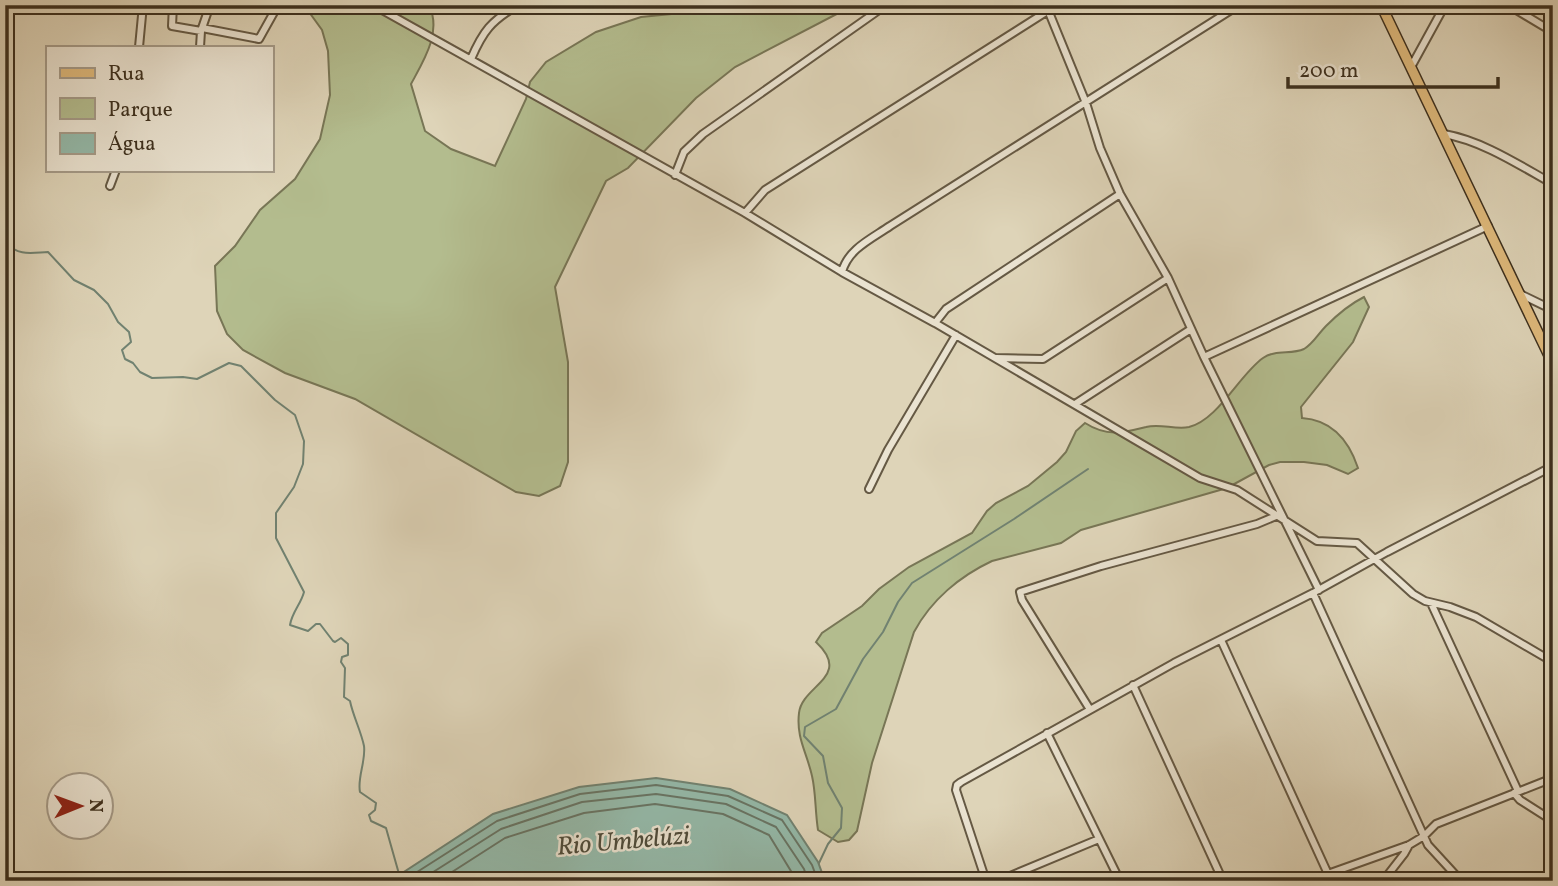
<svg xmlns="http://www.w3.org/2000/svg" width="1558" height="886" font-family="Vollkorn,serif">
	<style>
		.green { fill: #b3bc8e; stroke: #787656; stroke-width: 2 }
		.water { fill: #94b9a9; stroke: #718271; stroke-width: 2 }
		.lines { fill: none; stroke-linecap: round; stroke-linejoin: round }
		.shore { stroke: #687464; stroke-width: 2 }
		.stream { stroke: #718271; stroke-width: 2 }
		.street-casing { stroke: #655944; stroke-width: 10 }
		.primary-casing { stroke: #3d301e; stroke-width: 12 }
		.street { stroke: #eae3d1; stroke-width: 6 }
		.primary { stroke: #dfba7c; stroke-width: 9 }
		.labels { text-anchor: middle; stroke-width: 5; stroke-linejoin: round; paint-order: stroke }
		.water-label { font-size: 26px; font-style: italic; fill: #4e4b3a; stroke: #eae3d1 }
	</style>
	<rect width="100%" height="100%" fill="#ded4b8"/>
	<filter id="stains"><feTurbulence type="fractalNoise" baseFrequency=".00286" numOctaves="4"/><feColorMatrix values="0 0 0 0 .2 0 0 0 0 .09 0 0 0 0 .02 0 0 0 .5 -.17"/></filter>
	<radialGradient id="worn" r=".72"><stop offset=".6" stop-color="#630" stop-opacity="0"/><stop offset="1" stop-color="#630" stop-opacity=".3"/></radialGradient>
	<path class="green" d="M304 5H429C442 32 424 60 411 84L425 131 451 149 495 166 526 99 530 82 546 62 596 32 641 17 692 12 719 5H854L735 67 696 98 628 168 606 181 555 287 568 362V462L560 486 539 496 516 492 355 399 285 373 243 350 227 334 217 311 215 266 235 246 260 210 295 179 320 139 330 95 328 51 322 30Z
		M1364 297 1369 307 1353 342 1301 407 1302 418C1332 420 1349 441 1358 468L1348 474 1327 465 1304 462H1280L1269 465 1227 488 1081 530 1061 543 992 561C960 576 931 600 914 632L872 763 857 831 849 840 838 842 818 830C815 811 816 793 812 776 807 753 796 738 799 713 802 685 853 677 816 642L822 633 862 606 879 589 909 567 972 533 987 511 996 503 1028 486 1057 462 1066 452 1076 431 1085 423C1107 437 1122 433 1146 427 1160 423 1175 430 1189 427 1218 420 1240 374 1263 358 1276 349 1291 355 1304 349 1313 344 1318 334 1326 326 1337 315 1350 304 1364 297Z"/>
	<path class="water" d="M656 778 730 789 787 815 818 862 825 881H390L493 814 579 787Z"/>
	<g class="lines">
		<path class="shore" d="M403 881 497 821 580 794 656 785 728 796 782 820 812 865 818 881
			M419 881 501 829 582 802 656 794 726 804 776 827 804 869 808 881
			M438 881 505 838 584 813 655 804 723 814 769 835 797 881"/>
		<path class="stream" d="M5 243C20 256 29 253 48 252L74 280 94 290 108 304 118 322 129 332 131 342 122 350 125 359 133 363 140 372 152 378 183 377 197 379 229 363 241 366 275 400 295 415 304 441 303 464 294 487 276 513V538L304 592C301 604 292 612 290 625L308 631 316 624H320L333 641 335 642 341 638 348 644V655L342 657 341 662 345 668 344 697 350 701C353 716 361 731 364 746 366 761 357 778 360 792L376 803 375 810 369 815 371 821 386 828 401 881
			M819 863 828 844 841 828 842 808 828 783 823 756 804 736 805 727 836 709 863 659 883 632 898 602 912 583 1014 519 1088 469"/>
		<defs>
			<path id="street" d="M173 5 172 26 201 31
				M373 5 745 213 842 272 935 323 1200 478 1237 490 1317 541 1357 543 1413 594 1425 601 1450 607 1476 617 1553 662
				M1046 5 1086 103 1100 148 1120 194 1168 278 1204 357 1319 590
				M1508 5 1553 32
				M202 28 259 39 278 5
				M139 47 143 5
				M200 47 201 31 210 5
				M471 59C483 31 491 21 518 5
				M1411 67 1445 5
				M1444 134C1483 141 1519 165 1553 184
				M675 175 684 152 703 134 886 5
				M110 186 116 170
				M745 213 765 190 1057 5
				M842 272C848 249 871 239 890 226L1239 5
				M1520 294 1553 310
				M935 323 946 309 1120 194
				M1204 357 1488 226
				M996 358 1043 359 1168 278
				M1075 404 1191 329
				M869 489 888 450 956 335
				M1313 593 1428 845 1461 881
				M1431 603 1518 791
				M1221 640 1328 874
				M1133 685 1223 881
				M1089 708 1022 600 1020 592 1101 566 1257 524 1276 516
				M1047 733 1120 881
				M1514 793 1520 800 1553 821
				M986 881 956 790 957 785 961 782 1174 663 1313 593 1387 552 1553 466
				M998 881 1099 839
				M1308 881 1409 845 1424 836 1436 824 1553 778
				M1383 881 1404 854 1409 845"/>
			<path id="primary" d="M1381 5 1553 364"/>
		</defs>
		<use href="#street" class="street-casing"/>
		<use href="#primary" class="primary-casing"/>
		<use href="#street" class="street"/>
		<use href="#primary" class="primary"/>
	</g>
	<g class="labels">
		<g class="water-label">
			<text transform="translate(623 840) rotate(-5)" y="9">Rio Umbelúzi</text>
		</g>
	</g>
	<rect width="1558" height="886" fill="none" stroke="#ded4b8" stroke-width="28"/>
	<rect x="7" y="7" width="1544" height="872" fill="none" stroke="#3d301e" stroke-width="3.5"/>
	<rect x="14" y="14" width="1530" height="858" fill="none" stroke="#3d301e" stroke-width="2"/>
	<rect x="46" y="46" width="228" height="126" fill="#eae3d1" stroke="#a59b89" stroke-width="2"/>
	<rect x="60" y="68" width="35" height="10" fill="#dfba7c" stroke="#a59b89" stroke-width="2"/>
	<text x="108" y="80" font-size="21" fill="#3d301e">Rua</text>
	<rect x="60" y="98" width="35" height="21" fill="#b3bc8e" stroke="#a59b89" stroke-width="2"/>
	<text x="108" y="116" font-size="21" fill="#3d301e">Parque</text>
	<rect x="60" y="133" width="35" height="21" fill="#94b9a9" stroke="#a59b89" stroke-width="2"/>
	<text x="108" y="150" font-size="21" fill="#3d301e">Água</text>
	<g transform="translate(80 806) rotate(89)"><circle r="33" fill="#eae3d1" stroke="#a59b89" stroke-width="2"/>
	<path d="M0-5L12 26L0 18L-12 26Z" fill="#8f2418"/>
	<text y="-10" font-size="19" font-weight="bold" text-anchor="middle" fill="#3d301e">N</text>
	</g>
	<path d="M1288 77v10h210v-10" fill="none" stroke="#3d301e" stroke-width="3.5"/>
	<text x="1299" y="77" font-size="21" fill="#3d301e" stroke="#eae3d1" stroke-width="5" paint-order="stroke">200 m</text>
	<rect width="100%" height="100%" filter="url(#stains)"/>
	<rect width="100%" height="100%" fill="url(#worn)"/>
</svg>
